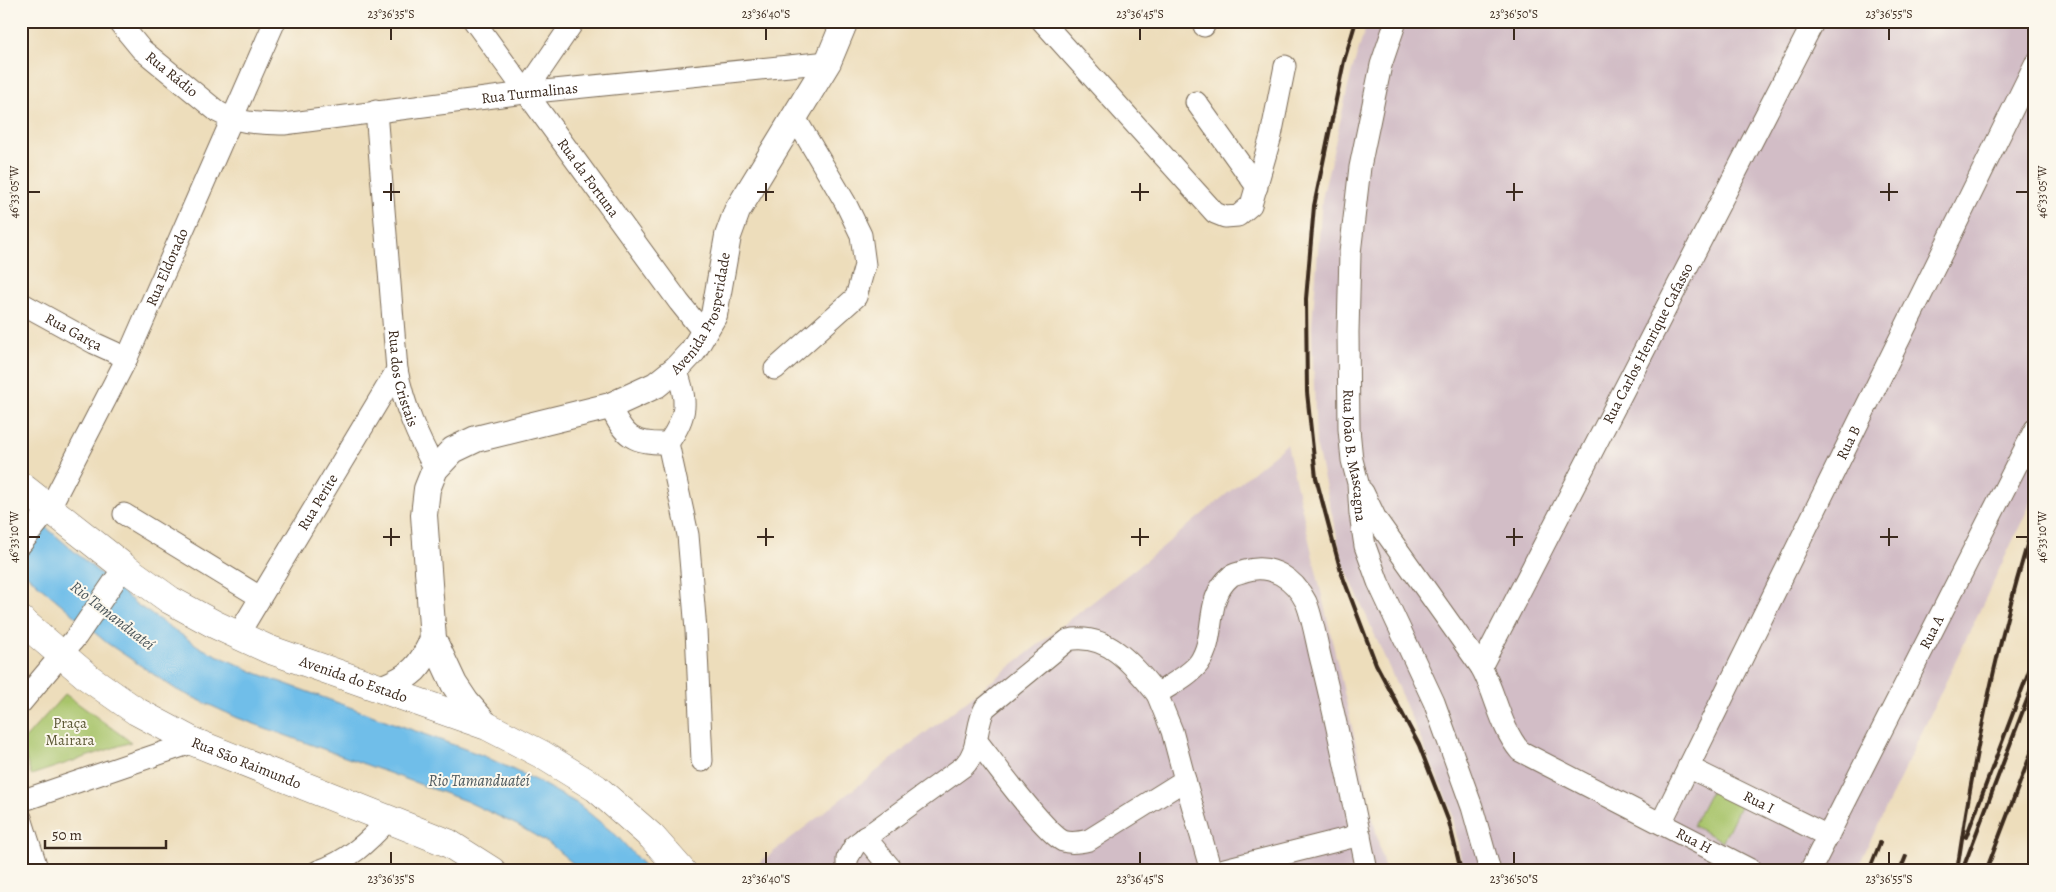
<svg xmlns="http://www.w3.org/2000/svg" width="2056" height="892" font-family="Alegreya,serif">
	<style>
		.industrial { fill: #d2bdc6 }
		.green { fill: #a8c46a; stroke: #727744 }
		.water { fill: #6fbee9; stroke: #557484 }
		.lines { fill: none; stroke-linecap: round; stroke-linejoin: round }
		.minor-casing { stroke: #796955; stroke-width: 23 }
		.major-casing { stroke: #796955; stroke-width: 28 }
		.highway-casing { stroke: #796955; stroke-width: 29 }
		.minor { stroke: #fff; stroke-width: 21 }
		.major { stroke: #fff; stroke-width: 26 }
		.highway { stroke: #fff; stroke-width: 28 }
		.rail { stroke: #3b2a1e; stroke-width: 4 }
		.ticks { fill: none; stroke: #3b2a1e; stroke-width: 2 }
		.labels { text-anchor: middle; stroke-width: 4; stroke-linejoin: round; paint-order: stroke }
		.street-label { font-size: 15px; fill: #3b2a1e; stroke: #fbf7ec }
		.park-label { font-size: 15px; fill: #5c5835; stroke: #fbf7ec }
		.water-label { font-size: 16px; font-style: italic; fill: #4b565b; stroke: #fbf7ec }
		.neatline { fill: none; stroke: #3b2a1e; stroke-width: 2 }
		.ticks-label { font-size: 12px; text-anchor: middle; fill: #3b2a1e }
	</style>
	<rect width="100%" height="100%" fill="#fbf7ec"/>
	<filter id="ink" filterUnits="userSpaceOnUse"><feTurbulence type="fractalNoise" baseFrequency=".02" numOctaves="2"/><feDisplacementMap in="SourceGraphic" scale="10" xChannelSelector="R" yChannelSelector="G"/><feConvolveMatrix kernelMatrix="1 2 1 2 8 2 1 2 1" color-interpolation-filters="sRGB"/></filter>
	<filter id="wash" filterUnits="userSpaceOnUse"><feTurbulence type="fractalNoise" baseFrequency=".0096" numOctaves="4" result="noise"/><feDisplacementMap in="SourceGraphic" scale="20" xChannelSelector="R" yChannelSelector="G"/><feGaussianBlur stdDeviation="1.12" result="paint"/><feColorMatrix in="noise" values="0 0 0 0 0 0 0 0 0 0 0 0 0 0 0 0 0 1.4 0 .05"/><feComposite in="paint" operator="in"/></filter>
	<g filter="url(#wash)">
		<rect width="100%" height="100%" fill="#edddbb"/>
		<path class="industrial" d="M1368 21H2035V494L1856 871H1463L1451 808 1343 563 1316 444 1312 326 1322 199 1352 70Z
			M1287 444 1385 871H749L1159 550Z"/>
		<path class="green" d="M65 694 131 742 31 775 21 743Z
			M1713 787 1742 802 1723 841 1693 826Z"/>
		<path class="water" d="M21 506 136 604 201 648 256 673 484 756 539 782 578 804 617 836 649 871H582L550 844 517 825 466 801 238 718 177 690 107 643 21 570Z"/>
	</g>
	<g filter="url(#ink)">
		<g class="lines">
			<defs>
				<g id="minor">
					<path id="s1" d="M118 21 141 49 218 112C240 124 260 123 284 124L525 93 828 62"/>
					<path id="s2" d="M474 21 679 302 704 333"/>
					<path d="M1042 21 1215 213 1225 217 1238 216 1251 205 1271 136 1285 66"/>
					<path d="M1203 21 1204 26"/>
					<path id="s3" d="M1396 21 1381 65 1360 167 1350 253 1348 332 1349 429 1352 460 1358 483 1360 514 1365 546 1378 582 1434 702 1472 807 1490 871"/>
					<path d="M525 93 574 21"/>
					<path d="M1196 102 1257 187"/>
					<path id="s4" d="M376 111 397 370C404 406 417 436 435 469"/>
					<path id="s5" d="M21 303 94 343 127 358"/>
					<path d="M775 369 856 297 865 265 861 235 845 202 794 116"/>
					<path d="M610 406C624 437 633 444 668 443 688 415 688 401 676 369"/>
					<path d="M668 443 688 535 696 630 702 761"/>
					<path id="s6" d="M1363 492 1376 519 1481 667C1496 694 1500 727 1520 751L1753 871"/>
					<path d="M124 514 260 597"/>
					<path id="s7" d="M21 544 49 509 127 358 275 21"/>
					<path id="s8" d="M238 635 397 370"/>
					<path id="s9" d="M1481 667 1814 21"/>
					<path d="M21 703 77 636 124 567"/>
					<path d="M976 740C992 760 1044 832 1063 841 1071 844 1081 842 1089 840L1185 780 1172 731 1157 694"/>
					<path id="s10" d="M1688 767 1828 836"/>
					<path d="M1185 780 1211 871"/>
					<path d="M21 801 194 742"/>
					<path d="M21 818 38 871"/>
					<path id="s11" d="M1661 823 2035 64"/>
					<path d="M865 837 893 871"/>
					<path d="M318 871C347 862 369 841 389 819"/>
					<path d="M847 871V859L855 845 964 766C980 750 975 726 985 708L1068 640C1108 632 1134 666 1157 694 1170 685 1189 676 1199 663 1218 636 1203 599 1231 576 1234 574 1240 573 1245 571 1271 563 1294 578 1306 602 1313 618 1317 646 1322 664 1339 732 1353 802 1367 871"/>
					<path d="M1217 871 1360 835"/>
					<path id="s12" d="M1810 871 2035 429"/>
				</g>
				<g id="major">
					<path d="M383 688C412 676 421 667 433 639"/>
					<path id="s13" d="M487 726 466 702 454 684 433 639 424 515 427 489 435 469 453 450 476 439 610 406 656 385 676 369 693 351 714 315 728 236 737 211 828 62 845 21"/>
				</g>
				<g id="highway">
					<path id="s14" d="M21 486 124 567 170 600 216 625 268 649 487 726 541 754 596 788 652 837 682 871"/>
					<path id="s15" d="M21 620 89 678 136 711 194 742 448 843 492 871"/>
				</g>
			</defs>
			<use href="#minor" class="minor-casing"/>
			<use href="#major" class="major-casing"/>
			<use href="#highway" class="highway-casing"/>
			<use href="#minor" class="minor"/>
			<use href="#major" class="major"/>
			<use href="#highway" class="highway"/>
			<path class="rail" d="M1356 21 1344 61 1314 206 1306 299 1307 392 1316 478 1341 572 1376 664 1419 745 1449 822 1461 871
				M1966 837 2035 655
				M1869 871 1880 843
				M1900 871 1906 856
				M1957 871C1974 752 1999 634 2035 519
				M1962 871 2035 679
				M1986 871 2035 743"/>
		</g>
	</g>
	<path class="ticks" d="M391 28V40M766 28V40M1140 28V40M1514 28V40M1889 28V40M391 183V201M766 183V201M1140 183V201M1514 183V201M1889 183V201M28 192H40M383 192H400M757 192H774M1131 192H1149M1506 192H1523M1880 192H1898M2016 192H2028M391 528V546M766 528V546M1140 528V546M1514 528V546M1889 528V546M28 537H40M383 537H400M757 537H774M1131 537H1149M1506 537H1523M1880 537H1898M2016 537H2028M391 852V864M766 852V864M1140 852V864M1514 852V864M1889 852V864"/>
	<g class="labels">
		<g class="street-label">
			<text dy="5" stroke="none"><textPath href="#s1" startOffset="76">Rua Rádio</textPath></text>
			<text dy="5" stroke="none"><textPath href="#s1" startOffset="451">Rua Turmalinas</textPath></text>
			<text dy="5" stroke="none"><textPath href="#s2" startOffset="194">Rua da Fortuna</textPath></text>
			<text dy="5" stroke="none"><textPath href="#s7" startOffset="314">Rua Eldorado</textPath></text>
			<text dy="5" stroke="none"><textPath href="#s13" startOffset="604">Avenida Prosperidade</textPath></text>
			<text dy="5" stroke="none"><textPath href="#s5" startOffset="60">Rua Garça</textPath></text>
			<text dy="5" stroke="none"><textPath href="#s9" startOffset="364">Rua Carlos Henrique Cafasso</textPath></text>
			<text dy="5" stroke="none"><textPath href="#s4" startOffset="269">Rua dos Cristais</textPath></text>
			<text dy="5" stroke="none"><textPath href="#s11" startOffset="424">Rua B</textPath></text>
			<text dy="5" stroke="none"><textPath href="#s3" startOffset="440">Rua João B. Mascagna</textPath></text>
			<text dy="5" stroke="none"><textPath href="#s8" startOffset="155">Rua Perite</textPath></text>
			<text dy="5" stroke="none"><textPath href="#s12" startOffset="268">Rua A</textPath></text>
			<text dy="5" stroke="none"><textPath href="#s14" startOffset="388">Avenida do Estado</textPath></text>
			<text dy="5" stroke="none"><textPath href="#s15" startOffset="269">Rua São Raimundo</textPath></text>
			<text dy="5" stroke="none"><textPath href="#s10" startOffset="79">Rua I</textPath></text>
			<text dy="5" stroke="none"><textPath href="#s6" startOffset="500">Rua H</textPath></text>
		</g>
		<g class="park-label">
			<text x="70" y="728">Praça<tspan x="70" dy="17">Mairara</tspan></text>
		</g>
		<g class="water-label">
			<text transform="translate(113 615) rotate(38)" y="6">Rio Tamanduateí</text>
			<text x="479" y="786">Rio Tamanduateí</text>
		</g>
	</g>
	<rect width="2056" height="892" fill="none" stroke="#fbf7ec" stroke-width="55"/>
	<path d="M45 840v8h121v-8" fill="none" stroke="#3b2a1e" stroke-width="2.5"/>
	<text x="52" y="840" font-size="15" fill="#3b2a1e" stroke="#fbf7ec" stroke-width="4" paint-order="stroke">50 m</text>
	<rect x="28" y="28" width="2000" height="836" class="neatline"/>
	<g class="ticks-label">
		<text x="391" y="18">23°36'35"S</text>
		<text x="766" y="18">23°36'40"S</text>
		<text x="1140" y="18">23°36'45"S</text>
		<text x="1514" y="18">23°36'50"S</text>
		<text x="1889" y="18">23°36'55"S</text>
		<text transform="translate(2042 192) rotate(-90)" y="4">46°33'05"W</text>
		<text transform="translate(14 192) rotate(-90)" y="4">46°33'05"W</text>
		<text transform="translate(2042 537) rotate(-90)" y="4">46°33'10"W</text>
		<text transform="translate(14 537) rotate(-90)" y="4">46°33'10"W</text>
		<text x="391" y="883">23°36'35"S</text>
		<text x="766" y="883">23°36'40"S</text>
		<text x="1140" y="883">23°36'45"S</text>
		<text x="1514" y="883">23°36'50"S</text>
		<text x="1889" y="883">23°36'55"S</text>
	</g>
</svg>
